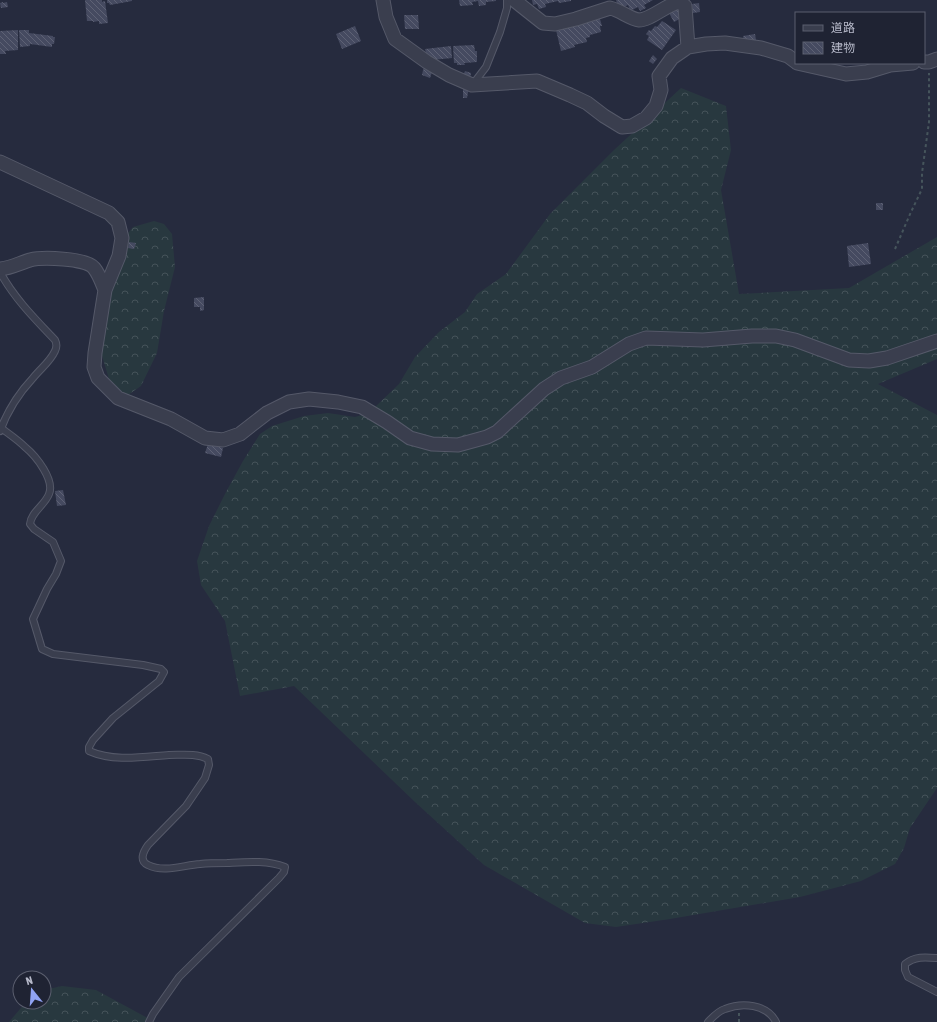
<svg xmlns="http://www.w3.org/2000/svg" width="937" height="1022" font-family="'Asap Condensed','Noto Sans JP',sans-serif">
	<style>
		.forest { fill: url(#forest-crowns) }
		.building { fill: url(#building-back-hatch) }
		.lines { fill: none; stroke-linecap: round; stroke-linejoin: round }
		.lane-casing { stroke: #555969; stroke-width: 8 }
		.street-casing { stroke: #555969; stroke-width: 15 }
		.path { stroke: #46555c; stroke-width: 2; stroke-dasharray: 3 3; stroke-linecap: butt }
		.lane { stroke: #3a3e4e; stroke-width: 6 }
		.street { stroke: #3a3e4e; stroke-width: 13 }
	</style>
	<defs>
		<pattern id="forest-crowns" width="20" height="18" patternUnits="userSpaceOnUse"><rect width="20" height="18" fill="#28383f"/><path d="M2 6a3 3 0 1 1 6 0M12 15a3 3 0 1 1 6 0" fill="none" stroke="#455359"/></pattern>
		<pattern id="building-back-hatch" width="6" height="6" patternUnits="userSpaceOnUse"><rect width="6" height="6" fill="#454a60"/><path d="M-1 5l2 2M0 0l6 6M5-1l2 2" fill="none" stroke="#5e6275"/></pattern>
	</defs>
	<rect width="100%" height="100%" fill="#262b3e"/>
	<path class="forest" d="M681 88 726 106 731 150 721 190 739 294 849 288 937 237V359L878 384 937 415V788L910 828 904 848 895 864 861 881 800 897 670 919 616 927 585 923 484 865 415 802 294 686 240 696 225 621 201 585 197 561 209 526 226 492 243 461 260 434 272 426 304 416 328 413 355 417 362 415 374 408 399 384 415 357 439 332 465 312 477 294 506 274 550 214 614 150Z
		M154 221 164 224 172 234 175 267 164 311 157 353 141 386 128 395 114 396 100 349 113 251 133 227Z
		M62 986 96 990 155 1022H9L26 1002H44V990Z"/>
	<path class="building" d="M85 0H102V2L105 1 108 23 99 24V21L93 22V21H87Z
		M107 0H132V1L110 5 109 3H107Z
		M459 0H496V1L486 2V5L479 6 478 1 472 2 473 5 460 6Z
		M532 0H571V1L559 3 558 1 545 4 546 7 539 9 537 4 533 5Z
		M616 0H653L644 5 646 8 640 11 638 7 632 10H630L628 5 624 7 617 3Z
		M3 2V3L7 2 8 7 1 8 0 3Z
		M699 3 700 12 693 13 692 4Z
		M676 6 683 17 674 22 668 11Z
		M404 15H418L419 29H405Z
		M597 19H600L602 26H600L601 32 590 35V37L586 38 587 42 574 45 575 47 561 51 556 30Z
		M662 21 676 30 662 50 647 40 649 36 646 34 649 30 651 31 655 26 657 27Z
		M355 26 361 41 342 49 336 34Z
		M18 30V50L5 51 6 54H0V31Z
		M19 30H29V33L53 36V37H55L54 44H52V47L30 44V46L20 47Z
		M755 34 756 40 744 41 743 36Z
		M474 45 475 51H477V62L465 63H464L465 65H457V63H454L453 46Z
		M451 46 452 58 432 60 427 57 425 49Z
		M653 55 657 59 653 64 649 61Z
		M424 69 432 72 430 78 422 75 423 70Z
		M465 71 471 73 470 78 463 76Z
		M463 86 469 87 467 98H463Z
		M876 203H883V210H876Z
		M129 242 136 243 134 249 128 248Z
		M868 243 871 264 849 267 847 246Z
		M204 297V310L200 311V307H194V298Z
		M208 444 223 448 221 457 205 453Z
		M63 490 66 505 57 506 55 491Z"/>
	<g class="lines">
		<defs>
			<path id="lane" d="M473 84 486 67 500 32 507 8V0
				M0 272C14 298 35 319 55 340 57 344 57 347 55 351 50 362 40 369 33 378 19 393 7 412 0 431
				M1 428C9 434 18 440 25 447 36 456 55 480 49 494 45 505 31 512 30 524L34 529 53 542 61 561 56 574 47 589 33 619 42 649 53 654 143 665 161 669 164 672 159 681 113 718 93 740 89 747V751C114 762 142 757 169 755 182 755 196 753 208 759L209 765 205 778 186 806 148 845C143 852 139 861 148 865 164 873 184 865 200 864 209 863 218 863 227 863 246 862 267 860 285 867L284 872 279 878 179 977 153 1014 149 1022
				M937 958C925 957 915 956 905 964V970L908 977 937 992
				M708 1022C713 1017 718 1011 725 1009 742 1002 767 1004 776 1022"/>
			<path id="street" d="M383 0 386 17 395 39 427 62 449 75 472 85 537 81 570 95 587 103 604 116 622 127 632 126 646 118 656 106 661 90 659 76 672 58 688 47 706 44 725 43 761 48 788 56 796 62
				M514 0 543 23 555 24 576 19 610 8C620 10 630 19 639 20 650 20 666 5 679 2L685 6 688 47
				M924 62H929L937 59
				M797 63 846 74 867 72 890 65 913 63
				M0 162 109 213 118 222 122 238 119 256 105 290 95 353 94 367 98 378 118 398 171 419 205 438 223 440 240 434 267 413 289 402 309 399 338 402 362 407 387 422 410 438 432 444 458 445 487 437 497 432 544 389 561 378 592 367 629 344 646 338 703 340 752 336H776L795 340 849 360 869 361 887 358 937 341
				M0 269C11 268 20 263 30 260 42 257 86 258 94 268 99 274 102 283 105 290"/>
		</defs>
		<use href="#lane" class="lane-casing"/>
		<use href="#street" class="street-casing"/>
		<path class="path" d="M895 249 911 212 922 189V173L929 122V73
			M739 1013V1022"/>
		<use href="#lane" class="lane"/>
		<use href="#street" class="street"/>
	</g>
	<rect x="795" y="12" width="130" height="52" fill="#1f2333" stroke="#5b5f6f"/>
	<rect x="803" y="25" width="20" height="6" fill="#3a3e4e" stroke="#5b5f6f"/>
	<text x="831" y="32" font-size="12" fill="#b6b9c9">道路</text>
	<rect x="803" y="42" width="20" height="12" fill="url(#building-back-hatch)" stroke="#5b5f6f"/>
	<text x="831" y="52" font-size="12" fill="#b6b9c9">建物</text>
	<g transform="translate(32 990) rotate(343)"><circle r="19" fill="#1f2333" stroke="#5b5f6f"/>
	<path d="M0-3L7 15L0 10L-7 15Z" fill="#90a3f4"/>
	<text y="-6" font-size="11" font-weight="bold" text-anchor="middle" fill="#b6b9c9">N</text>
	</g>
</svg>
